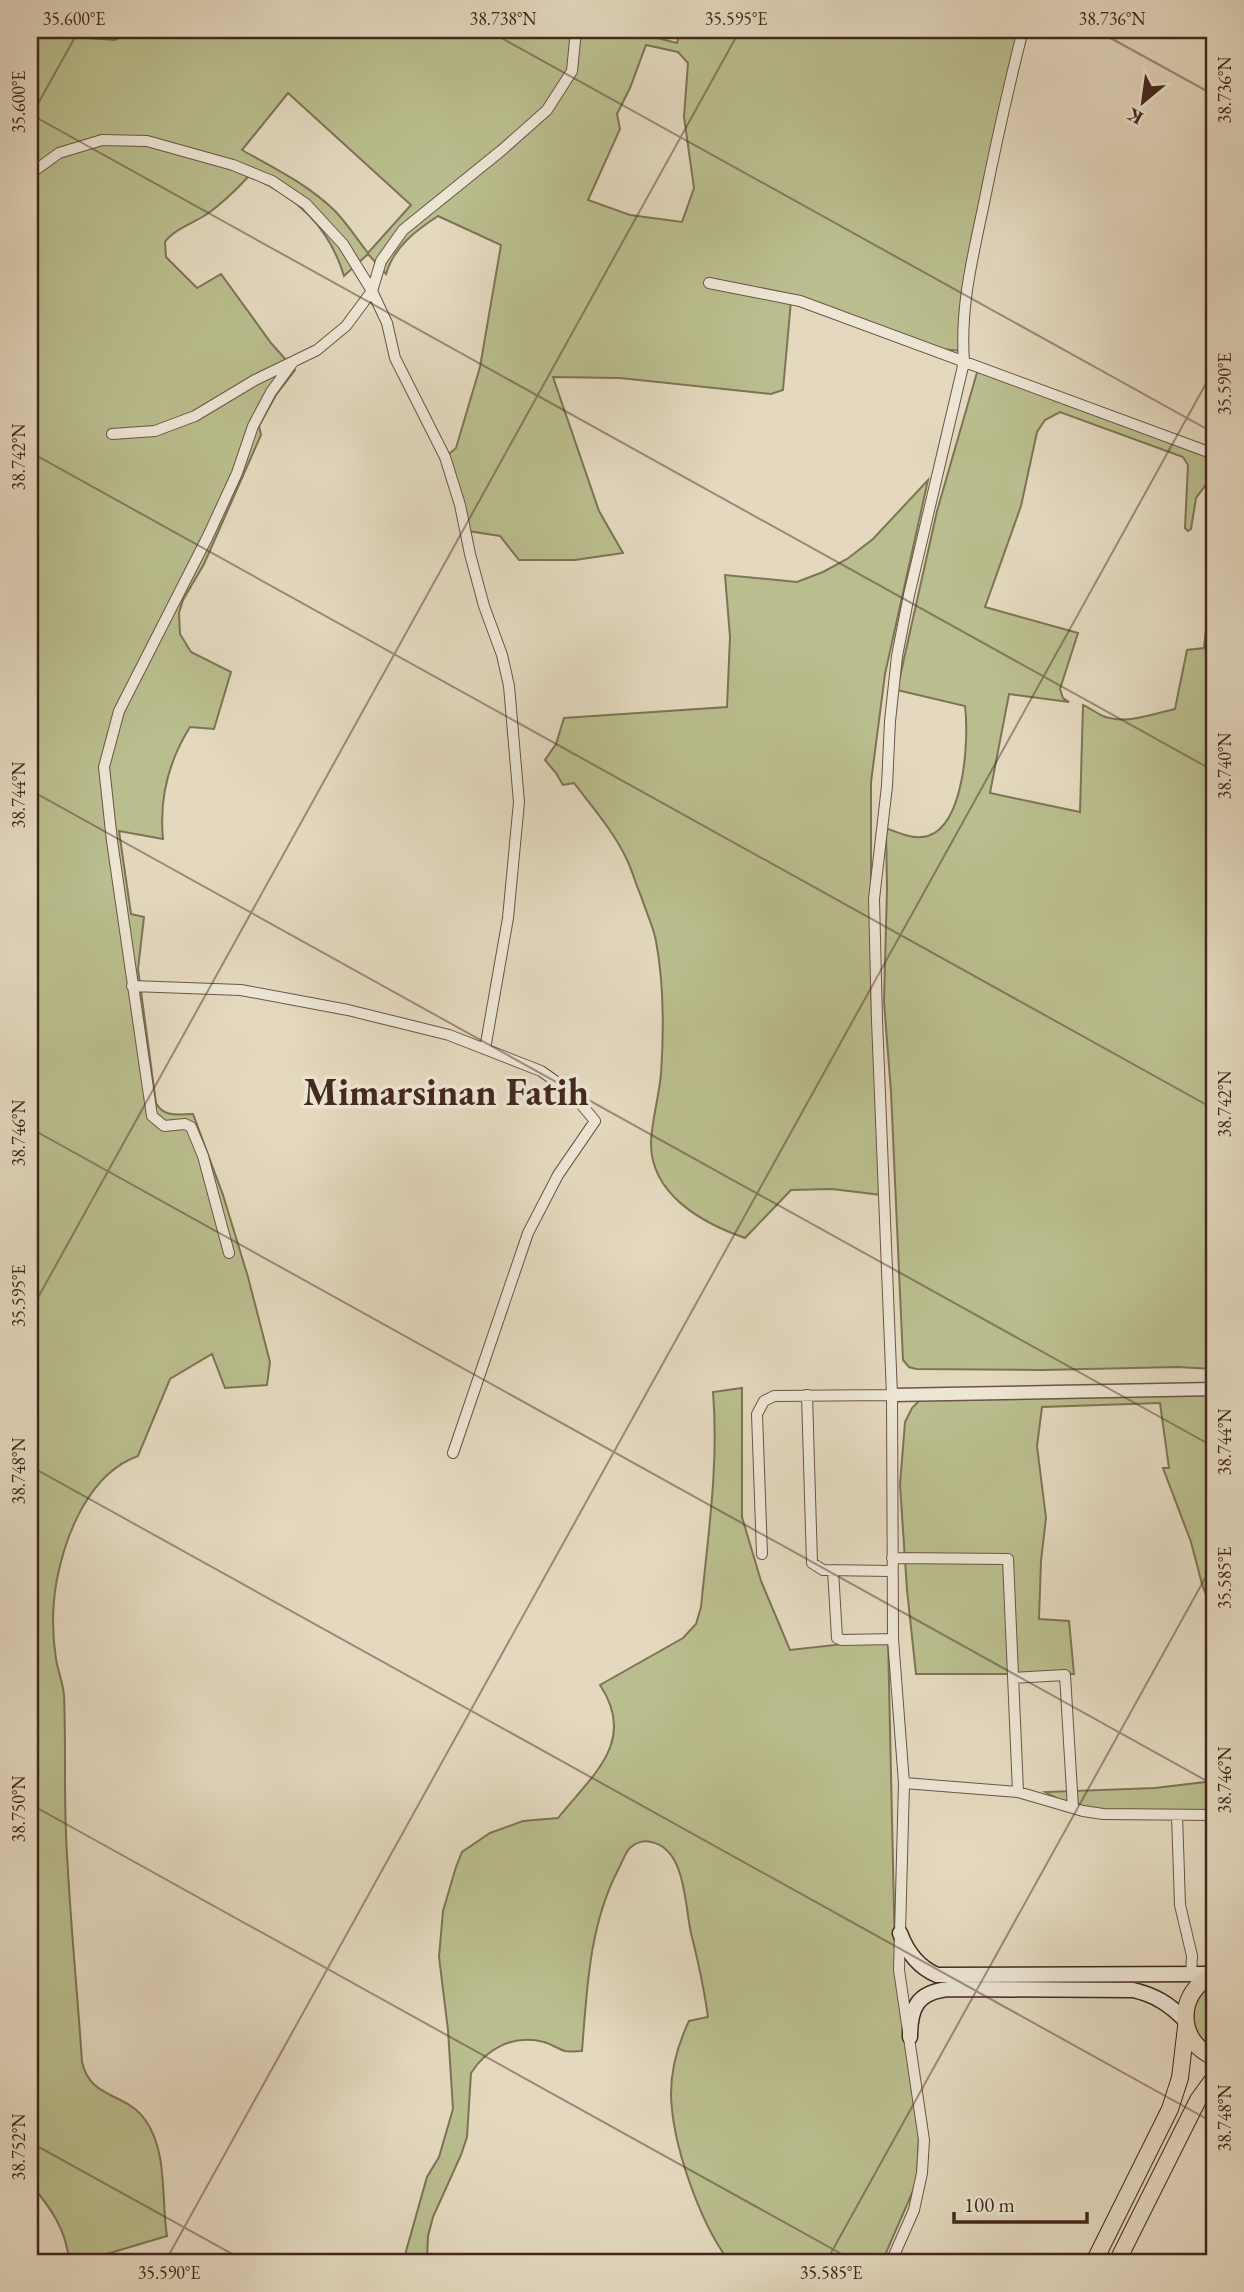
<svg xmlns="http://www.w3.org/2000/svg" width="1244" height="2292" font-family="'EB Garamond',serif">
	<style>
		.grass { fill: #babe8e; stroke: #7e7356; stroke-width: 2; fill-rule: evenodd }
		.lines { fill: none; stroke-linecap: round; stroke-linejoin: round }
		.minor-casing { stroke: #6b5446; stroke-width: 12 }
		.tertiary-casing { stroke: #6b5446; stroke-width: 15 }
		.secondary-casing { stroke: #43281e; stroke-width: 17 }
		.trunk-casing { stroke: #43281e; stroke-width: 18 }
		.minor { stroke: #ede6d5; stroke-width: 10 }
		.tertiary { stroke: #ede6d5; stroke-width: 12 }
		.secondary { stroke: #ede6d5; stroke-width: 14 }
		.trunk { stroke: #e4d9bf; stroke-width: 16 }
		.ticks { fill: none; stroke: #43281e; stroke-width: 2; stroke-opacity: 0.45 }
		.labels { text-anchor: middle; stroke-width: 7; stroke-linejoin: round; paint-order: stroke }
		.district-label { font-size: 38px; font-weight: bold; fill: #43281e; stroke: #ede6d5 }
		.neatline { fill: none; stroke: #43281e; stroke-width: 2.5 }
		.ticks-label { font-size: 18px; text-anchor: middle; fill: #43281e }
	</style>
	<rect width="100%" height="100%" fill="#e4d9bf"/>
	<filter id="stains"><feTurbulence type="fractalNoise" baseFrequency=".00286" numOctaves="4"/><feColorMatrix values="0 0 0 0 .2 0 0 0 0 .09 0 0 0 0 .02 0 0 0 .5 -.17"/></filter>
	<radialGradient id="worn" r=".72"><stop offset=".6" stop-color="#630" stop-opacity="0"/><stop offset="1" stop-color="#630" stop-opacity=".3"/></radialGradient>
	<path class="grass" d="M131 30H644L645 35 677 43 681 30H1024L976 237 961 351 911 346 791 301 783 390 771 394 620 378 553 377 599 511 623 553 575 560H519L500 536 462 530 443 459 456 448 480 367 501 245 438 216C415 231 394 247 386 274L368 254 344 276C329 226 296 196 249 176 236 190 223 203 207 214 194 223 174 229 165 242L166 257 197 288 221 274 271 343 295 370 276 395 259 426 261 435 204 564 183 600 179 613 180 634 191 652 231 672 214 729 190 727C168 762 159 798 163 839L119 831 131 914 144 917 138 969 156 1103C164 1118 179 1114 193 1114L223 1195 248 1277 270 1362 267 1385 225 1388 212 1354 170 1379 138 1456C90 1473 66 1533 57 1579 52 1605 52 1633 56 1659 58 1671 63 1683 64 1695 66 1741 64 1787 66 1833 69 1909 77 1986 82 2062 91 2101 126 2091 146 2121 168 2153 161 2199 167 2236L80 2262H69C67 2230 50 2207 30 2183V34L115 40ZM646 45 678 52 688 63 684 117 694 188 682 222 630 215 588 200 620 129 617 114 630 88ZM288 93 411 205 368 253C357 239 347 223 334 210 307 184 274 168 242 150Z
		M978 369 1214 456V474L1196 498 1191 529 1188 531 1185 528 1188 465 1183 457 1060 412 1045 420 1037 432 1021 506 985 607 1078 633 1060 689 1063 698 1069 702 1009 694 990 793 1080 812 1083 705C1090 708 1096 713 1103 716 1126 725 1152 714 1175 709L1187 650 1204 648 1208 611 1214 573V999L1208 1069 1214 1123V1369L1177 1367 1042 1370 916 1369 909 1367 903 1360 891 1092 884 1002 887 888 886 828C899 833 914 840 928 836 965 824 969 738 965 706L897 690 937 511Z
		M928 480 885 674 871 782V988L882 1195 832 1189 791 1190 745 1238C702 1223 650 1194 651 1142 652 1120 659 1096 661 1074 664 1030 664 984 656 941 653 925 646 912 641 896 636 885 633 873 628 862 615 833 593 808 574 783L563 785 556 773 545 760 556 744 564 718 727 707 730 637 725 575 797 582 823 572 847 559 873 539Z
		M742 1388V1517L761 1581 790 1650 888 1639 895 1954 919 2135 917 2177 913 2191 882 2262H730L728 2260C699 2220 672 2144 671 2094 671 2068 678 2044 689 2021L708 2017C704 1988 698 1961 691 1933 685 1908 686 1848 651 1842 645 1840 636 1842 631 1847 625 1852 622 1863 618 1870 589 1926 587 1989 582 2051 577 2051 570 2052 565 2051 558 2049 551 2044 544 2042 514 2034 487 2048 471 2073L467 2137 461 2155 433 2217 428 2236 427 2262H403L427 2177 439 2157 453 2109 448 2030 439 1957 443 1911 456 1867 462 1852 490 1833 523 1821 558 1818C591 1776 638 1742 600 1685L683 1638 696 1624 701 1607C708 1535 719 1465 713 1392Z
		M1214 1393V1617L1202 1584 1191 1542 1163 1468H1169L1160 1403 1042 1407 1037 1446 1046 1518 1041 1561 1039 1619 1069 1621 1074 1674H916L907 1590 900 1485 905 1422 912 1408 920 1400Z
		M1214 1781V1810C1157 1813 1097 1822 1045 1792L1155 1788Z
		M1214 1984V2049C1187 2034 1187 1998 1214 1984Z"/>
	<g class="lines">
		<defs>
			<path id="minor" d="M30 174 59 153 102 140 147 141 233 165 272 181 306 204 343 244 372 291 387 323 395 358 445 457 460 505 470 554 484 606 502 655 509 686 519 802 508 918 485 1049
				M709 283 800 301 1214 454
				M112 434 155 431 195 416 255 380 317 350 346 326 372 291 381 261 403 230 502 150 547 110 572 71 576 30
				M132 986 241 990 348 1010 449 1035 541 1071 571 1092 595 1121 558 1175 528 1233 453 1453
				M229 1253 203 1156 191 1127 185 1124 164 1126 152 1116 112 841 104 767 119 711 208 536 237 473 253 426 271 392 293 362
				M807 1395 812 1563 823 1570 892 1571
				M762 1554 757 1414 764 1401 774 1396 892 1395
				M892 1558 1008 1559 1018 1792
				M833 1570 837 1638 842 1640 893 1639
				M1013 1678 1065 1675 1073 1808
				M904 1783 1018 1792 1083 1811 1103 1814 1214 1815
				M1177 1815 1180 1905 1192 1956 1191 1975
				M891 2262 914 2210 922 2173 924 2140 899 1970 904 1783 893 1639 892 1395 877 1020 874 899 887 786 890 721 897 656 909 595 964 362C960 308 972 260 983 208 995 148 1008 89 1023 30"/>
			<path id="tertiary" d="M892 1395 1214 1389"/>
			<path id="secondary" d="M900 1933C907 1952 918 1967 937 1975L1214 1974
				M910 2037C910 2008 917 1992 949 1989L1133 1990C1155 1995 1169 2004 1185 2020"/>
			<path id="trunk" d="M1214 1975C1176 1991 1176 2042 1214 2057
				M1094 2262 1170 2109 1180 2078 1186 2027
				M1117 2262 1198 2100 1214 2078"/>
		</defs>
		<use href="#minor" class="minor-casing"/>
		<use href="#tertiary" class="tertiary-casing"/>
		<use href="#secondary" class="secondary-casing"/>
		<use href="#trunk" class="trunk-casing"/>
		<use href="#minor" class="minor"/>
		<use href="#tertiary" class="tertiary"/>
		<use href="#secondary" class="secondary"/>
		<use href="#trunk" class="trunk"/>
	</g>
	<path class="ticks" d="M487 30 1214 433M1096 30 1214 95M30 114 1214 771M30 118 79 30M30 452 1214 1109M30 790 1214 1447M30 1128 1214 1785M30 1312 740 30M30 1466 1214 2123M30 1804 856 2262M30 2142 247 2262M165 2262 1214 369M826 2262 1214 1562"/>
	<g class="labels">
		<g class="district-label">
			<text x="446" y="1105">Mimarsinan Fatih</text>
		</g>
	</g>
	<rect width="1244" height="2292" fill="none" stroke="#e4d9bf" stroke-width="77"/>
	<g transform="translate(1143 102) rotate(209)" stroke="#ede6d5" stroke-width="5" paint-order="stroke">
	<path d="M0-5L12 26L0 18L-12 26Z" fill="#43281e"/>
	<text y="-10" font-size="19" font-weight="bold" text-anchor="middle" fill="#43281e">K</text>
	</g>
	<path d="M954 2212v10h133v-10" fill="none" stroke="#43281e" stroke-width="3.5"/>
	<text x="964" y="2212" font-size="21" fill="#43281e" stroke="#ede6d5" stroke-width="5" paint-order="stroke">100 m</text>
	<rect x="38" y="38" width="1168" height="2216" class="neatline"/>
	<g class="ticks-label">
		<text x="74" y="25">35.600°E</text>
		<text x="503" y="25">38.738°N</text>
		<text x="736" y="25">35.595°E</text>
		<text x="1112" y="25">38.736°N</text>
		<text transform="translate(1225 90) rotate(-90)" y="6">38.736°N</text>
		<text transform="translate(19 102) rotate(-90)" y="6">35.600°E</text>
		<text transform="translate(1225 384) rotate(-90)" y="6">35.590°E</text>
		<text transform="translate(19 457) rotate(-90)" y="6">38.742°N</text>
		<text transform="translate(1225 766) rotate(-90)" y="6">38.740°N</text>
		<text transform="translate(19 795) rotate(-90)" y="6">38.744°N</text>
		<text transform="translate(1225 1104) rotate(-90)" y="6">38.742°N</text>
		<text transform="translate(19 1133) rotate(-90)" y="6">38.746°N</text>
		<text transform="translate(19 1296) rotate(-90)" y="6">35.595°E</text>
		<text transform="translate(1225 1442) rotate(-90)" y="6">38.744°N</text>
		<text transform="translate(19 1471) rotate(-90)" y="6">38.748°N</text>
		<text transform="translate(1225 1578) rotate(-90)" y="6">35.585°E</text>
		<text transform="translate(1225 1780) rotate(-90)" y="6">38.746°N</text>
		<text transform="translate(19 1809) rotate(-90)" y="6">38.750°N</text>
		<text transform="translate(1225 2118) rotate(-90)" y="6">38.748°N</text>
		<text transform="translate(19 2147) rotate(-90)" y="6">38.752°N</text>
		<text x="169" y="2279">35.590°E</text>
		<text x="831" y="2279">35.585°E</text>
	</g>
	<rect width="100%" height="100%" filter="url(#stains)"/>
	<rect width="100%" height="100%" fill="url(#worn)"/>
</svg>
